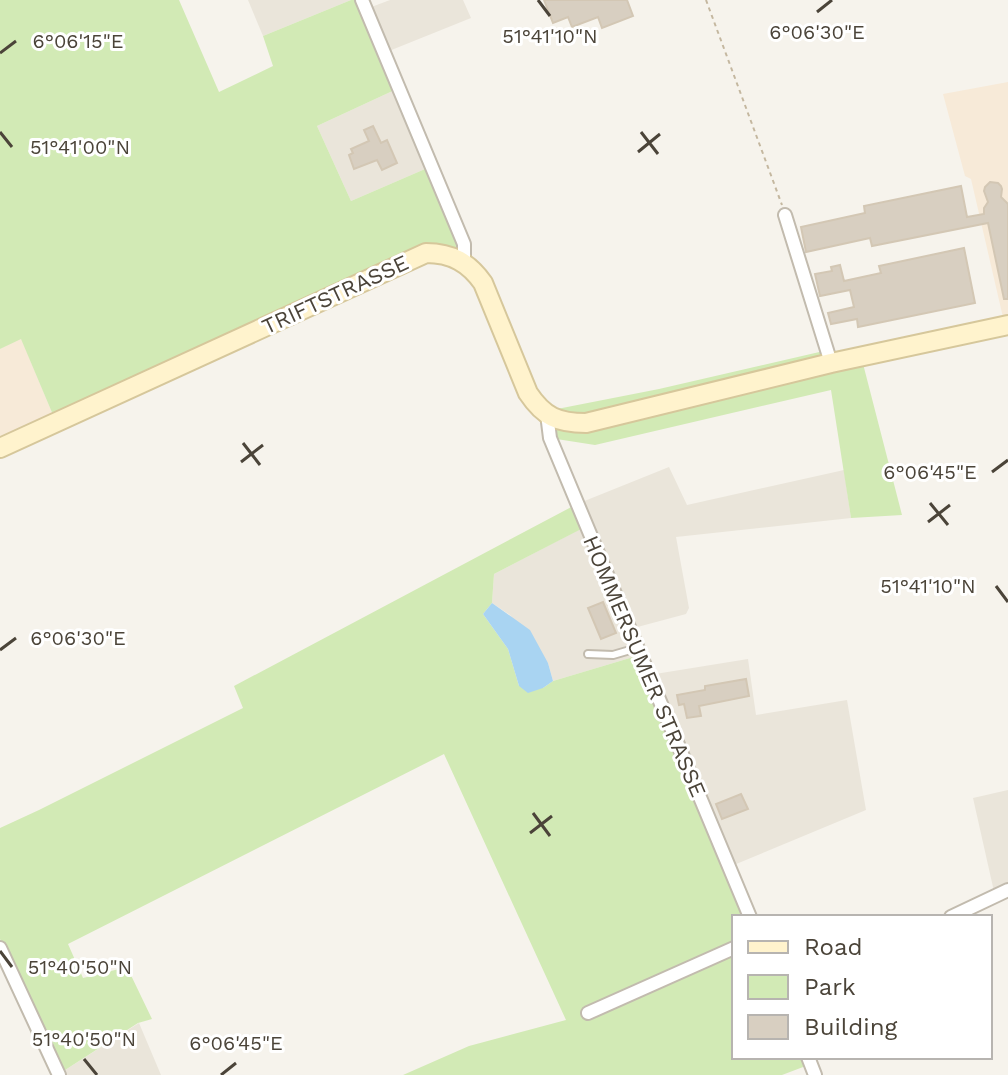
<svg xmlns="http://www.w3.org/2000/svg" width="1008" height="1075" font-family="'Work Sans',sans-serif">
	<style>
		.residential { fill: #eae5da }
		.commercial { fill: #f7ead8 }
		.green { fill: #d2eab5 }
		.water { fill: #a9d4f2 }
		.building { fill: #d8cfc1; stroke: #d3c7b4; stroke-width: 2 }
		.lines { fill: none; stroke-linecap: round; stroke-linejoin: round }
		.lane-casing { stroke: #c2bbae; stroke-width: 10 }
		.street-casing { stroke: #c2bbae; stroke-width: 16 }
		.secondary-casing { stroke: #d6c79b; stroke-width: 22 }
		.path { stroke: #c4b79f; stroke-width: 2; stroke-dasharray: 4 4; stroke-linecap: butt }
		.lane { stroke: #fff; stroke-width: 6 }
		.street { stroke: #fff; stroke-width: 12 }
		.secondary { stroke: #fff3cd; stroke-width: 18 }
		.ticks { fill: none; stroke: #4b4439; stroke-width: 3 }
		.labels { text-anchor: middle; stroke-width: 6; stroke-linejoin: round; paint-order: stroke }
		.street-label { font-size: 22px; fill: #4b4439; stroke: #fff }
		.ticks-label { font-size: 20px; text-anchor: middle; fill: #4b4439; stroke: #fff; stroke-width: 6; stroke-linejoin: round; paint-order: stroke }
	</style>
	<rect width="100%" height="100%" fill="#f6f3ec"/>
	<path class="residential" d="M248 0H351L263 36Z
		M390 0H463L471 18 384 53 366 9Z
		M399 88 432 166 351 201 317 126Z
		M669 467 687 505 844 470 851 518 676 537 689 608 686 614 630 629 640 655 553 681 548 663 510 615 492 603 494 574 586 526 577 504Z
		M748 659 756 715 847 700 866 810 729 867 649 675Z
		M1008 790V890L995 896 973 798Z
		M139 1023 161 1075H63L62 1072Z"/>
	<path class="commercial" d="M1008 82V325L1005 326 971 179 965 176 943 94Z
		M21 338 56 422 0 448V349Z"/>
	<path class="green" d="M0 0H179L219 92 273 66 263 36 351 0H362L399 88 317 126 351 201 432 166 464 262 438 253 56 422 21 339 0 349Z
		M828 350 832 363 861 356 902 515 851 518 831 390 595 445 550 438 547 414 557 409 659 389Z
		M577 504 587 526 494 574 492 603 483 614 508 649 519 686 543 688 553 681 640 655 750 917H734V1057H808L811 1064 782 1075H403L469 1046 566 1020 444 754 68 944 83 978 127 967 152 1019 138 1023 62 1072 0 939V828L39 810 243 708 234 686Z"/>
	<path class="water" d="M492 603 530 630 548 663 553 681 543 688 528 693 519 686 508 649 483 614Z"/>
	<path class="building" d="M544 0H627L633 16 602 28 598 17 572 27 568 17 553 23Z
		M373 126 381 143 387 140 397 163 382 170 377 160 354 169 349 155 353 153 351 149 369 141 364 130Z
		M990 182 998 183 1001 186 1002 189 1001 197 1008 204V299H1004L988 223 872 246 870 238 806 252 801 227 865 213 864 206 961 186 967 217 984 214V208L988 202 984 191 985 187Z
		M964 248 975 303 858 327 857 319 831 324 828 313 854 307 850 290 820 296 815 274 832 271 831 267 840 265 844 281 881 273 879 266Z
		M603 602 616 633 601 639 588 608Z
		M746 679 749 696 699 706 701 716 687 718 684 704 679 705 677 695 705 690V686Z
		M741 794 748 809 722 819 716 804Z"/>
	<g class="lines">
		<defs>
			<path id="lane" d="M588 654 613 655 637 648"/>
			<path id="street" d="M362 0 464 244V262
				M785 215 831 363
				M547 414 550 438 750 917
				M951 917 1008 890
				M0 948 59 1075
				M588 1013 734 948
				M808 1057 815 1075"/>
			<path id="secondary" d="M0 448 426 253C452 253 469 263 483 283L528 393C544 417 558 423 586 423L831 363 1008 325"/>
		</defs>
		<use href="#lane" class="lane-casing"/>
		<use href="#street" class="street-casing"/>
		<use href="#secondary" class="secondary-casing"/>
		<path class="path" d="M706 0 782 205"/>
		<use href="#lane" class="lane"/>
		<use href="#street" class="street"/>
		<use href="#secondary" class="secondary"/>
	</g>
	<path class="ticks" d="M538 0 550 16M817 12 832 0M0 53 16 41M0 132 12 147M641 132 658 154M638 152 660 134M243 443 260 465M241 462 263 445M992 472 1008 460M930 503 948 525M928 522 950 505M996 586 1008 602M0 650 16 638M533 813 550 836M530 833 552 816M0 951 12 967M84 1059 97 1075M221 1075 236 1063"/>
	<g class="labels">
		<g class="street-label">
			<text transform="translate(335 294) rotate(-25)" y="8">TRIFTSTRASSE</text>
			<text transform="translate(645 666) rotate(67)" y="8">HOMMERSUMER STRASSE</text>
		</g>
	</g>
	<g class="ticks-label">
		<text x="817" y="39">6°06'30"E</text>
		<text x="550" y="43">51°41'10"N</text>
		<text x="78" y="48">6°06'15"E</text>
		<text x="80" y="154">51°41'00"N</text>
		<text x="930" y="479">6°06'45"E</text>
		<text x="928" y="593">51°41'10"N</text>
		<text x="78" y="645">6°06'30"E</text>
		<text x="80" y="974">51°40'50"N</text>
		<text x="84" y="1046">51°40'50"N</text>
		<text x="236" y="1050">6°06'45"E</text>
	</g>
	<rect x="732" y="915" width="260" height="144" fill="#ffffff" stroke="#b7b4b0" stroke-width="2"/>
	<rect x="748" y="941" width="40" height="12" fill="#fff3cd" stroke="#b7b4b0" stroke-width="2"/>
	<text x="804" y="955" font-size="24" fill="#4b4439">Road</text>
	<rect x="748" y="975" width="40" height="24" fill="#d2eab5" stroke="#b7b4b0" stroke-width="2"/>
	<text x="804" y="995" font-size="24" fill="#4b4439">Park</text>
	<rect x="748" y="1015" width="40" height="24" fill="#d8cfc1" stroke="#b7b4b0" stroke-width="2"/>
	<text x="804" y="1035" font-size="24" fill="#4b4439">Building</text>
</svg>
